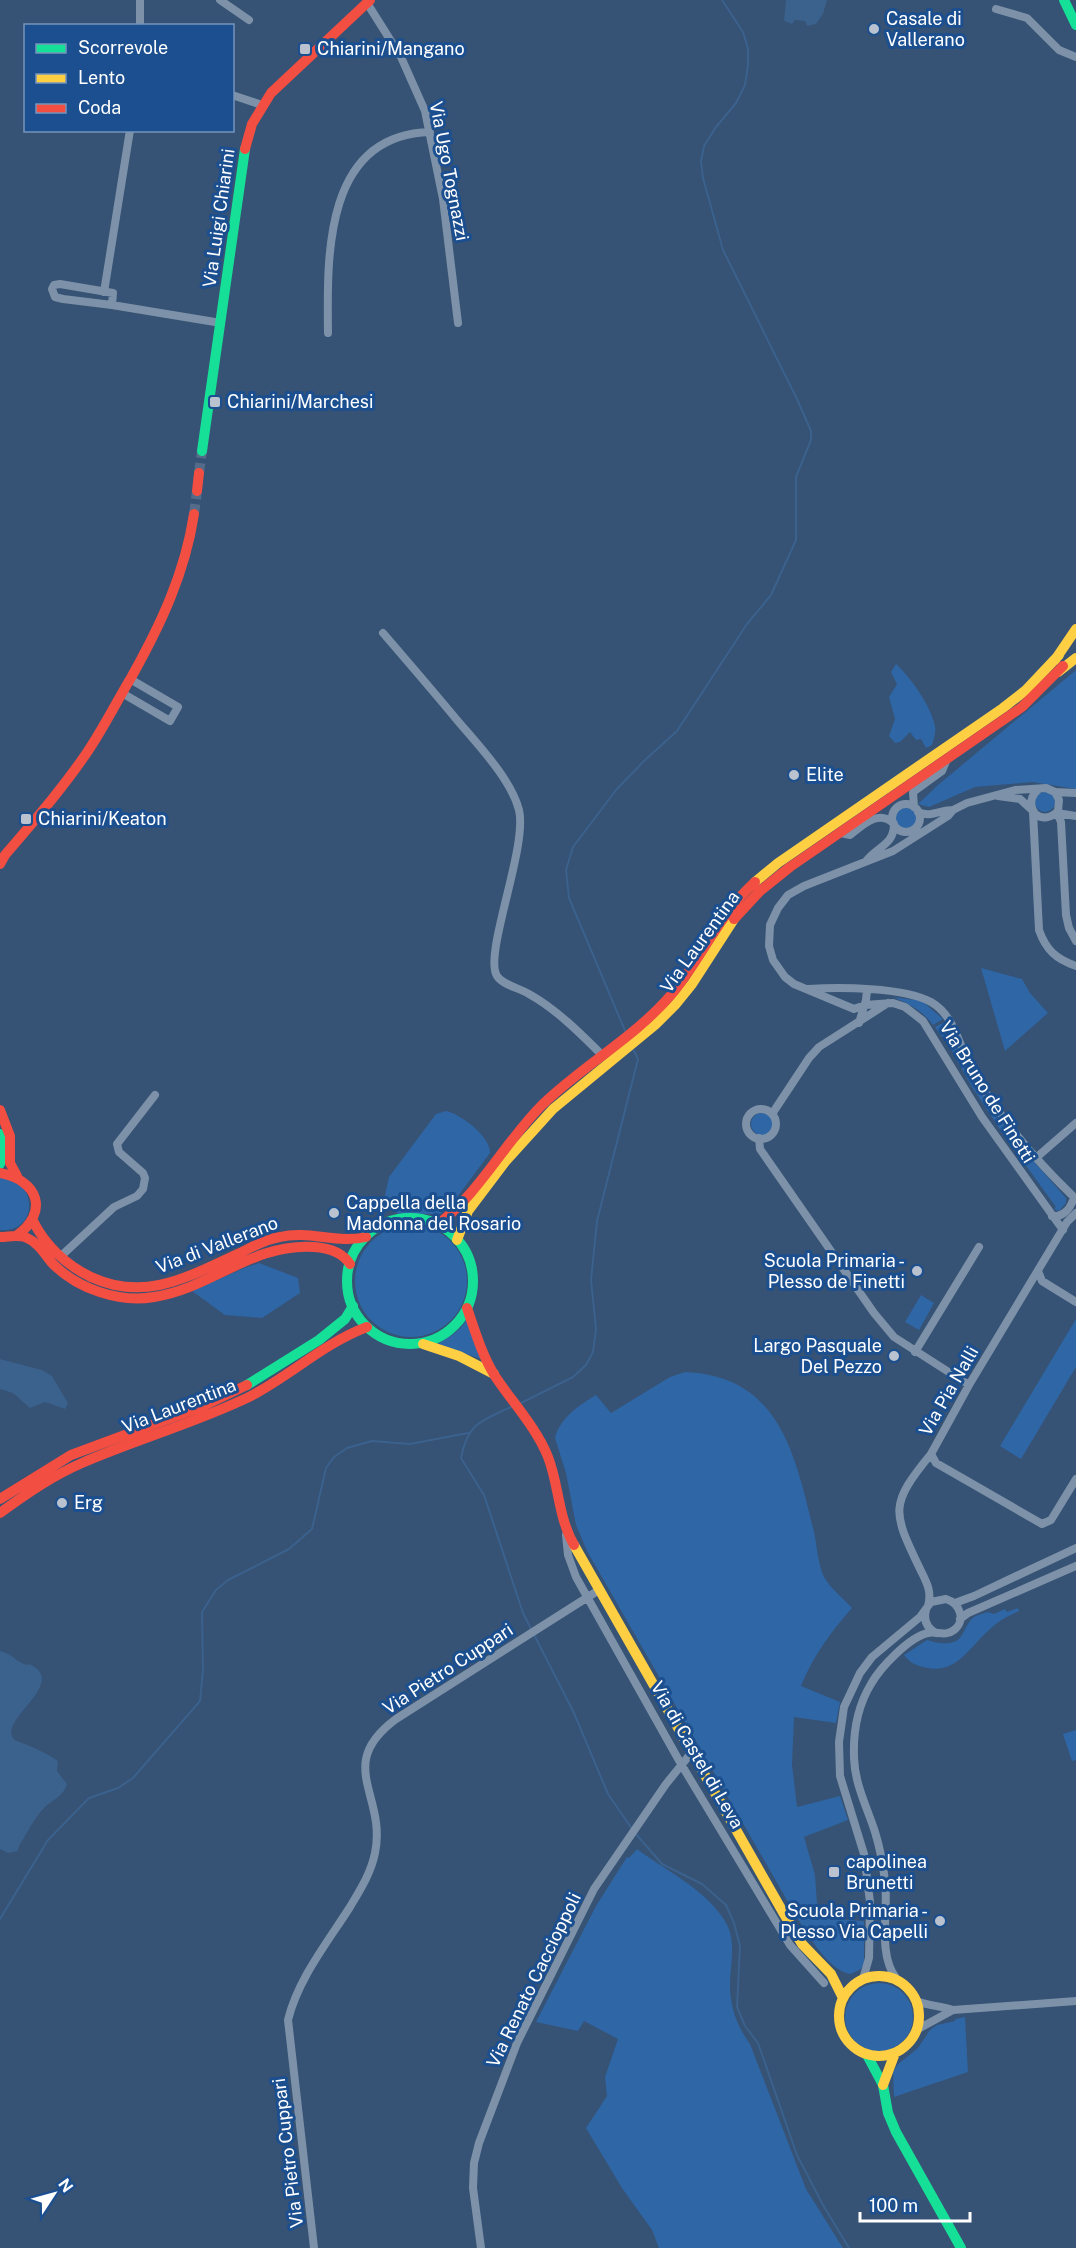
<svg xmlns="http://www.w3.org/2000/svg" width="1076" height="2248" font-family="'Public Sans',sans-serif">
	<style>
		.green { fill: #2f66a5 }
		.water { fill: #3b618d }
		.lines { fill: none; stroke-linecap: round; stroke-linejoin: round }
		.stream { stroke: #3b618d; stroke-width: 2 }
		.secondary-tunnel { stroke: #546c89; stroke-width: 10; stroke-dasharray: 10 5; stroke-linecap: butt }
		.street { stroke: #7d92a8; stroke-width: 8 }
		.fast { stroke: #16e098; stroke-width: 10 }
		.slow { stroke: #ffcf43; stroke-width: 10 }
		.jam { stroke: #f24e42; stroke-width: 10 }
		.poi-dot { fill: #b9c2ce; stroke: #1b4f8f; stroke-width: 2 }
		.labels { text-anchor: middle; stroke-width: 6; stroke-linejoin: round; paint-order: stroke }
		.poi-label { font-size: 18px; fill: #fff; stroke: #1b4f8f; text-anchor: start }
		.street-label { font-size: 18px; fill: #fff; stroke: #1b4f8f }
	</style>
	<rect width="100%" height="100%" fill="#365274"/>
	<path class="green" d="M896 664C911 678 931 706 935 726 936 733 934 739 932 745L926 748 921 739 916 740 910 732 900 742 895 743 889 736 895 719 889 697 897 684 891 672Z
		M1076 670V789L1032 782 975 787 929 807 918 804 938 785Z
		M1035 802a10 10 0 1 1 20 0a10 10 0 1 1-20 0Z
		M895 819a11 11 0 1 1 22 0a11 11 0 1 1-22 0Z
		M981 968 1022 979 1030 993 1048 1013 1005 1051Z
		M893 997 922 1001 943 1019 933 1025C922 1010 909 1004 893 997Z
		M945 1022 972 1078 994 1113 1020 1145 1013 1149 972 1087 944 1037H942L935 1027Z
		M446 1111C461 1114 491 1137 490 1153L452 1204 440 1214H398L390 1208 385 1195 389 1177 436 1114Z
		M751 1124a11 11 0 1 1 22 0a11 11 0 1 1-22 0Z
		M1022 1148 1066 1198V1203L1060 1210 1057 1211 1054 1208 1056 1207 1016 1152Z
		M0 1178C40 1179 38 1234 0 1230Z
		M355 1281a56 56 0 1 1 112 0a56 56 0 1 1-112 0Z
		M259 1263 298 1278 300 1293 262 1318 225 1315 192 1291 244 1268Z
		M921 1295 934 1303 919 1330 905 1322Z
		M467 1319 481 1359 437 1344C449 1338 460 1331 467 1319Z
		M1076 1319V1367L1021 1459 1000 1446Z
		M685 1372C781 1376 795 1456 814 1532 817 1546 818 1564 824 1577 830 1588 844 1599 852 1608 831 1632 813 1656 801 1686L840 1702 836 1723 794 1717 792 1764 797 1807 840 1796 848 1820 804 1837 815 1875 818 1918 864 1921V1964L861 1969 851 1974C829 1972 807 1933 796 1916L587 1551 576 1525 566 1473 555 1438C560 1418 579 1405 596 1395L611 1413 670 1377Z
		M1018 1608 1019 1611C1007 1616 997 1622 988 1631 968 1649 955 1676 923 1667 915 1665 909 1662 904 1655L927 1640C932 1641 936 1643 941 1643 963 1645 961 1633 970 1621 974 1615 982 1614 988 1612L994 1614 1005 1609 1007 1612Z
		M1076 1730V1760L1072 1761 1063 1734Z
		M637 1849C665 1870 703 1888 723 1918 738 1939 730 1961 730 1985 730 2007 737 2026 750 2044L806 2189 843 2248H659L652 2230 622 2188 586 2128 607 2096 605 2077 618 2039 584 2021 578 2031 536 2022 596 1906 627 1857 629 1858Z
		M845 2017a34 34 0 1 1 68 0a34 34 0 1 1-68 0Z
		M965 2017 968 2072 894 2097 893 2073 897 2065 918 2048 930 2030 937 2025 955 2021V2019Z"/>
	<path class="water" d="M786 0H827L823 14 816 24 807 26 805 21 795 20 792 24 784 21Z
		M0 1359 42 1370 52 1376 68 1403 65 1409 45 1402 30 1408 13 1393 0 1389Z
		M0 1651C12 1654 15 1660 24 1664 29 1666 29 1663 33 1666 65 1685 0 1719 13 1738 15 1741 17 1741 20 1742 34 1747 46 1753 58 1761L57 1771 67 1784C64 1796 52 1800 44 1808 35 1817 26 1835 19 1846L18 1851 8 1853 0 1849Z"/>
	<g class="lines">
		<path class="stream" d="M626 1033 569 898 566 870 573 847 616 790 644 761 677 731 747 624 771 595 796 540V477L811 440V431L797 399 723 250 703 178 701 161 704 146 716 127 736 103 745 85 748 65V49L743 32 722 0
			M519 1404 573 1377 586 1365 593 1352 596 1329 591 1280 597 1221 638 1059 633 1049
			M513 1406C483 1421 468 1421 461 1458L484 1495 523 1613 574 1713 608 1794 632 1829
			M635 1833 662 1864 702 1884 726 1905 734 1923 740 1946 737 2007 745 2026 758 2043 797 2155 823 2205 849 2248
			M0 1919 48 1840 89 1798 118 1788 133 1778 200 1701 203 1670 202 1612 216 1590 228 1580 289 1549 312 1529 326 1468 334 1457 347 1448 372 1441 410 1444 468 1433"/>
		<path class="secondary-tunnel" d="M199 473 202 451
			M194 514 197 491"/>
		<path class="street" d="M140 0V26
			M220 0 249 20
			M367 3 401 57 425 111 443 199 458 323
			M996 9 1027 18 1059 50 1076 57
			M232 95 262 105
			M104 292 130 130
			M112 305 113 293 60 284 54 285 52 289 55 297 63 299 112 305 221 323
			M328 333C327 256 324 135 430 132
			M383 633C408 662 433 691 457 720 478 745 511 779 519 810 528 847 483 955 497 976 503 985 519 988 529 994 556 1009 580 1033 602 1055
			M122 693 170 721 178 707 130 679
			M1039 789C1030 796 1029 805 1035 814 1043 820 1051 818 1058 811L1059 800 1055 792
			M998 796 1020 799 1032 810
			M892 818a14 14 0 1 1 28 0a14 14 0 1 1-28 0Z
			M914 807 913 792 942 771 947 759
			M918 812C931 818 940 810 953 810
			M1033 812 1039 930C1046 950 1056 959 1076 966
			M1057 813 1061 822 1066 915 1069 928 1076 941
			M1057 813 1076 816
			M841 833 850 835C862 826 878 809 893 823
			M867 860C878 846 894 845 894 824
			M808 989C839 987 903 987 931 1002 952 1014 957 1038 967 1059 991 1109 1036 1161 1076 1199
			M859 1023 866 1000 867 990
			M746 1124a15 15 0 1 1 30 0a15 15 0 1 1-30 0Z
			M772 1114 809 1058 819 1047 888 1003
			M759 1138 760 1149 874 1313 894 1337 969 1385
			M1037 1157 1076 1123
			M1076 1213 1067 1222 969 1385 931 1454 936 1463 1042 1524 1051 1520 1076 1479
			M1052 1216C1064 1217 1071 1208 1074 1197
			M1063 1230 982 1117 923 1021 905 1007 893 1003 865 1005 854 1009 794 984 785 977 773 960 769 946 770 925 778 908 788 895 804 886 893 851 948 816 953 810 967 803 1015 790 1046 788 1055 792 1076 793
			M60 1257 114 1207 137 1196 143 1189 145 1178 143 1173 119 1152 117 1144 155 1095
			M1038 1271 1042 1281 1076 1302
			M915 1352 979 1247
			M566 1535 568 1555 576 1577 681 1764 790 1945 824 1983
			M955 1603 974 1596 1076 1548
			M928 1606C932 1592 927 1583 921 1571 893 1512 888 1506 931 1454
			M926 1610C923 1621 927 1628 936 1633
			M960 1619 968 1613 1076 1566
			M863 1979 869 1958 870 1902 864 1854 840 1776 839 1742 844 1707 860 1673 872 1657 920 1617 931 1602 946 1599C959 1603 967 1620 954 1630 945 1637 937 1631 928 1633 909 1637 880 1668 871 1684 857 1707 853 1732 854 1758 855 1785 867 1807 875 1832 880 1848 883 1864 885 1881 889 1912 877 1953 896 1978
			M916 2001C929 2006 941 2006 953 2010
			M918 2029 953 2010 1076 2001
			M314 2248 288 2020C298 1979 327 1943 350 1907 360 1890 371 1873 375 1853 387 1795 334 1765 396 1719L599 1590
			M481 2248 473 2188 474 2163 479 2143 517 2043 594 1889 666 1784 692 1752"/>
		<path class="fast" d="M1064 0 1076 25
			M202 451 245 149
			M0 1134 2 1146 0 1164
			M347 1281a63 63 0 1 1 126 0a63 63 0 1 1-126 0Z
			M247 1385 319 1340 345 1319 353 1306
			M867 2055 883 2085 888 2113 896 2132 961 2248"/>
		<path class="slow" d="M1055 660 1076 629
			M1058 672 1076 658
			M755 882 778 863 1003 708 1026 690 1059 655
			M457 1240 468 1211 505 1162 553 1109 655 1025 675 1005 692 984 734 919
			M423 1344 459 1356 494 1374
			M574 1545 784 1914 802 1944 831 1974 843 1998
			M839 2016a40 40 0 1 1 80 0a40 40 0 1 1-80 0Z
			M883 2085 895 2053"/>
		<path class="jam" d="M245 149 252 124 271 93 370 0
			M197 491 199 473
			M0 864 5 855C34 821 63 788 88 751 104 727 117 701 132 676 161 624 185 573 194 514
			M734 919 760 891 790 867 1022 707 1063 666
			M0 1110 10 1136V1163L17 1176
			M0 1173C38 1180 50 1212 16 1236
			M33 1221C45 1245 66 1265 91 1277 147 1303 191 1275 242 1252 254 1246 266 1239 280 1237 309 1230 337 1244 366 1237
			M437 1225C479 1194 505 1142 542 1105 582 1066 634 1038 671 995 702 958 717 917 755 882
			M0 1237C9 1237 19 1234 27 1238 39 1243 45 1255 53 1264 78 1289 119 1303 154 1297 212 1288 252 1243 314 1247 329 1248 342 1252 350 1264
			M467 1308C475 1331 482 1355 495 1376 512 1402 536 1427 548 1457 559 1485 558 1517 574 1545
			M0 1499 71 1455 203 1406 247 1385
			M0 1513C26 1494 52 1476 82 1463 137 1439 195 1423 249 1397 290 1376 324 1343 367 1327"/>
	</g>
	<g class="poi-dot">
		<circle cx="874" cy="29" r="6"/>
		<rect x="299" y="43" width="12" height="12" rx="3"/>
		<rect x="209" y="396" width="12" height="12" rx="3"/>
		<circle cx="794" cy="775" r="6"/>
		<rect x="20" y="813" width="12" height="12" rx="3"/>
		<circle cx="334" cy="1213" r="6"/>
		<circle cx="917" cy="1271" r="6"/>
		<circle cx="894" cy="1356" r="6"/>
		<circle cx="62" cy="1503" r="6"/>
		<rect x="828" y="1866" width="12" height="12" rx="3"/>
		<circle cx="940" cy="1921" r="6"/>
	</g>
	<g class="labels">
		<g class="poi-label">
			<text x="886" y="25">Casale di<tspan x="886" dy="21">Vallerano</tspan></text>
			<text x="317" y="55">Chiarini/Mangano</text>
			<text x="227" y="408">Chiarini/Marchesi</text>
			<text x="806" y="781">Elite</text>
			<text x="38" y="825">Chiarini/Keaton</text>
			<text x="346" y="1209">Cappella della<tspan x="346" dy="21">Madonna del Rosario</tspan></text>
			<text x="905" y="1267" text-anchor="end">Scuola Primaria -<tspan x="905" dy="21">Plesso de Finetti</tspan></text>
			<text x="882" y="1352" text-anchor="end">Largo Pasquale<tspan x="882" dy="21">Del Pezzo</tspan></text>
			<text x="74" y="1509">Erg</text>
			<text x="846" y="1868">capolinea<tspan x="846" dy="21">Brunetti</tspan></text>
			<text x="928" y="1917" text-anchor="end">Scuola Primaria -<tspan x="928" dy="21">Plesso Via Capelli</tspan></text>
		</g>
		<g class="street-label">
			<text transform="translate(449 171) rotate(79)" y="6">Via Ugo Tognazzi</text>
			<text transform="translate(219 218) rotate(-82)" y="6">Via Luigi Chiarini</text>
			<text transform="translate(700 942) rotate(-54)" y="6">Via Laurentina</text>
			<text transform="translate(987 1092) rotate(58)" y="6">Via Bruno de Finetti</text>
			<text transform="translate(217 1245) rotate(-21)" y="6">Via di Vallerano</text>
			<text transform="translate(949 1391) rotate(-60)" y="6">Via Pia Nalli</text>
			<text transform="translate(179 1406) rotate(-21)" y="6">Via Laurentina</text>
			<text transform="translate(448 1669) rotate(-33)" y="6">Via Pietro Cuppari</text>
			<text transform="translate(697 1755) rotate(60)" y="6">Via di Castel di Leva</text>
			<text transform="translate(534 1980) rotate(-64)" y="6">Via Renato Caccioppoli</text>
			<text transform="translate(288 2153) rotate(-97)" y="6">Via Pietro Cuppari</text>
		</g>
	</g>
	<rect x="24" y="24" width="210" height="108" fill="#1b4f8f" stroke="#7695bc" stroke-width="1.5"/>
	<rect x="36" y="44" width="30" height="9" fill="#16e098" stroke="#7695bc" stroke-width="1.5"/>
	<text x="78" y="54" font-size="18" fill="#ffffff">Scorrevole</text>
	<rect x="36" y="74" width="30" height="9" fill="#ffcf43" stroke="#7695bc" stroke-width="1.5"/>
	<text x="78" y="84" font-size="18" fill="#ffffff">Lento</text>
	<rect x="36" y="104" width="30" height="9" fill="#f24e42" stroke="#7695bc" stroke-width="1.5"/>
	<text x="78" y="114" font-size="18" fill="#ffffff">Coda</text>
	<g transform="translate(54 2194) rotate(54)" stroke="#1b4f8f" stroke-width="4.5" paint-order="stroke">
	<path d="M0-4.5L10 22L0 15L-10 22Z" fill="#ffffff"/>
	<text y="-9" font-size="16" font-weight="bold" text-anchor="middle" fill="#ffffff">N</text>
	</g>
	<path d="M860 2212v9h110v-9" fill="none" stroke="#ffffff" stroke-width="3"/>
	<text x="869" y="2212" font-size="18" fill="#ffffff" stroke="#1b4f8f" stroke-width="4.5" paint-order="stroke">100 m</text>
</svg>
